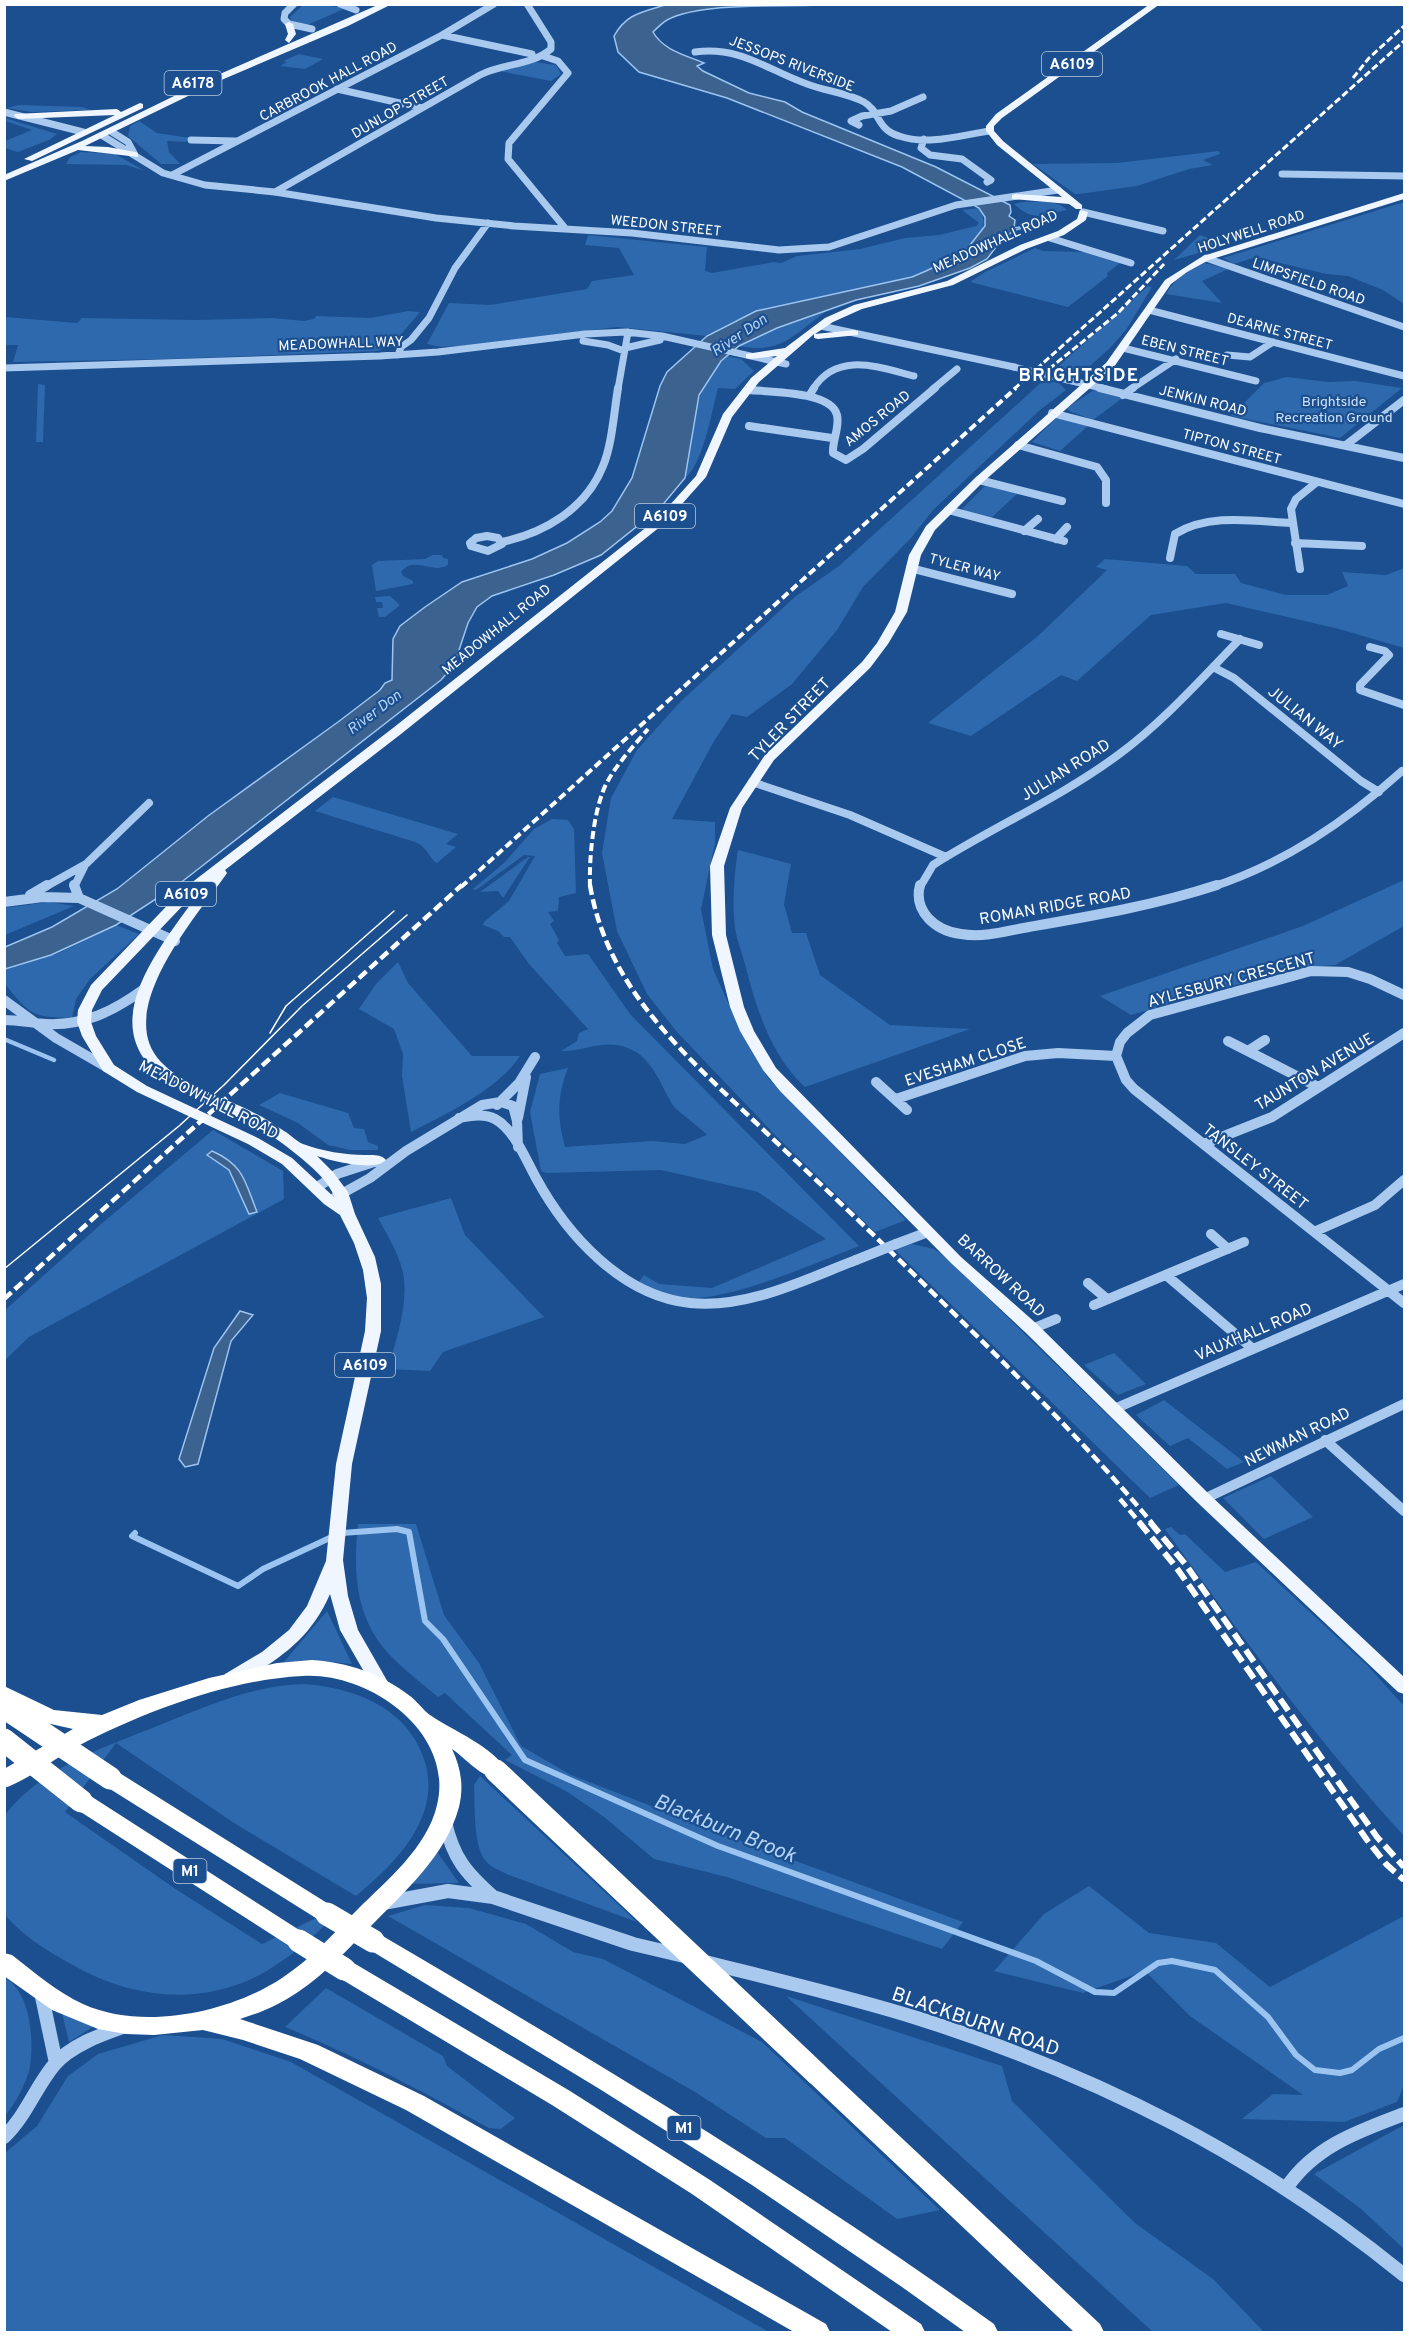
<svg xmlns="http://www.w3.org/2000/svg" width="1409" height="2337" font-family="Overpass,sans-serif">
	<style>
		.green { fill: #2e69ad }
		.water { fill: #3c6290; stroke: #9cc4f0; stroke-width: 1.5 }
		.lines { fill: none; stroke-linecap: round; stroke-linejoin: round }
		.stream-far1 { stroke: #9cc4f0; stroke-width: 4.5 }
		.stream { stroke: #9cc4f0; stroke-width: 6 }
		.minor-far3 { stroke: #a9c9ee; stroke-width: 7 }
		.minor-far2 { stroke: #a9c9ee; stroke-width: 8 }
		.minor-far1 { stroke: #a9c9ee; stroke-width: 10 }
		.minor { stroke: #a9c9ee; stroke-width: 14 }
		.major { fill: #f0f6ff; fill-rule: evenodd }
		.highway { fill: #fff; fill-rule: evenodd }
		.tram { stroke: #fff; stroke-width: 1.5 }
		.rail-far3 { stroke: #fff; stroke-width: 3; stroke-dasharray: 7 3; stroke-linecap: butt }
		.rail-far2 { stroke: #fff; stroke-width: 4; stroke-dasharray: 8 4; stroke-linecap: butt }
		.rail-far1 { stroke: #fff; stroke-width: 4.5; stroke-dasharray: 10 4.5; stroke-linecap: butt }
		.rail { stroke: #fff; stroke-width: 6; stroke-dasharray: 14 6; stroke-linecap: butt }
		.minor-bridge-far1 { stroke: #a9c9ee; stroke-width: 7 }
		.minor-bridge { stroke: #a9c9ee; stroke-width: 10 }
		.highway-bridge { stroke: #fff; stroke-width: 23 }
		.labels { text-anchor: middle; stroke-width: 4.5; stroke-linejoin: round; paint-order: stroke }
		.far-street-label { font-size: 14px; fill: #fff; stroke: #1b4f8f }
		.far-park-label { font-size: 14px; fill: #cfe3fa; stroke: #1b4f8f }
		.shield { fill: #1b4f8f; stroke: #bbcadd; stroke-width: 1.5 }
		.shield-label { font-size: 15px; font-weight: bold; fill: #fff }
		.far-water-label { font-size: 15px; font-style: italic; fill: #b5d3f5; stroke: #1b4f8f }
		.street-label { font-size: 16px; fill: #fff; stroke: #1b4f8f }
		.far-district-label { font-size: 18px; font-weight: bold; letter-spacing: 1.5px; fill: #fff; stroke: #1b4f8f }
		.near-street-label { font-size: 20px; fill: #fff; stroke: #1b4f8f }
		.near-water-label { font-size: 21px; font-style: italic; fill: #b5d3f5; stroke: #1b4f8f }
	</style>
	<rect width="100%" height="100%" fill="#1b4f8f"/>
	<path class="green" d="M303 5H325L346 8 305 26 292 21 290 17Z
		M299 54 323 59 305 69 280 66 287 62 283 61Z
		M535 62 556 65 561 74 551 81 499 71Z
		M19 105 82 107 91 110 32 112 7 108Z
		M5 118 57 134 49 140 18 152 5 148V141L32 130 5 121Z
		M139 121 157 133 190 138 185 142 167 141 169 152 180 164H161L128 136 130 126Z
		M1219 151 1220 154 1203 160 1213 165 1189 169 1137 186 1079 194H1075L1033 164 1117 163Z
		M81 152 115 154 145 171 126 165 66 164 70 157Z
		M1023 202C1036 202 1057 199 1067 210 1043 215 1033 222 1014 204Z
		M1404 202V304L1383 290 1348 276 1326 274 1256 257 1234 264 1223 258Z
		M979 208C1001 242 937 267 912 277L756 311 707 336 617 327 462 346 441 347 427 344 449 303 490 305 587 289 592 281 634 275 619 248 585 245 588 235 707 247 705 271 712 273 774 262 781 263 797 256 860 249 905 238 939 235 976 226 979 223 962 210Z
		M1200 235 1227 245 1174 260Z
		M1035 248 1043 251 1085 252 1120 263 1107 273 1108 276 1068 307 970 282 985 272Z
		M1205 263 1228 269 1202 281 1222 303 1166 294C1174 280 1189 267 1205 263Z
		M1148 286 1152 287 1126 330 1109 349 1082 373 1065 376 1051 373Z
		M828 310C795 333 782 355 739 346L777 328Z
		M408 311 420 312 392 345 377 351 169 359 13 362 18 345H5V317L77 323 82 318 195 320 272 318 304 321 314 319 316 316 370 318Z
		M727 356 741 359 754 371 735 389 718 388C712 410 703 465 685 478 694 435 690 387 727 356Z
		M1287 377 1328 382 1355 381 1402 388 1340 438 1231 416 1264 383Z
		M1044 380 1059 383 1066 390 1040 410 933 510 911 538 863 587 837 630 792 684 747 717 732 714 714 741 672 819 715 822V843L701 909 713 969 738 1025 768 1078 906 1220 875 1232 779 1139 677 1032 647 994 617 931 602 853 611 798 637 750 680 702 796 596 839 566Z
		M38 384 45 385 43 442H36Z
		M1094 390 1125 396 1093 420 1069 411 1067 408Z
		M1056 418 1089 425 1060 451 1032 442Z
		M985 486 1018 493 990 519 963 511 962 509Z
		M433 555H442L443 558 448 559V565C432 575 414 555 401 572L403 576 413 581V584L376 591 372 565 378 561 425 559Z
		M1105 559 1187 566 1196 574H1235L1241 583 1286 595H1327L1348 586 1342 572 1386 575 1404 568V648L1339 629 1226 603 1151 615 1077 681 1061 675 971 736 928 723 1038 636 1107 570 1096 567Z
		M390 596 400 605 385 617H379L377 608H383L382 602H376L375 597Z
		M333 797 458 834 446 844 456 847 437 863C429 859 429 848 415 842L315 811Z
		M552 819 568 820 574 829 576 893 559 897 558 911 548 912 554 921 550 924 559 940 557 943 565 956 588 954 630 1014 859 1246C818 1262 719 1306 678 1297 665 1294 651 1287 639 1282L644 1275 659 1284 712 1288 826 1239 758 1192 661 1170 546 1173 541 1171 530 1112 540 1074 568 1068C557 1097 557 1118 565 1147L652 1141 685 1144 707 1135C699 1126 676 1111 672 1104 658 1079 649 1050 617 1045 598 1042 580 1052 561 1051L577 1041 579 1033 588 1029 529 964 510 937H504L498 931 483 925 484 922 509 901 535 856 524 855 476 890 473 889 504 863 534 829Z
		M738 850 791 864 784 904 792 933H806L820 975 890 1025 970 1029 805 1087C771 1056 756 1008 745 964 742 953 737 940 735 928 732 903 734 875 738 850Z
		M528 857H530L503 898 498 891 480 892Z
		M1404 880V926L1335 965 1295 968 1131 1015 1100 996 1303 926Z
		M49 902 74 906 5 935 4 908Z
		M116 925 139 934 90 979 76 999 72 1018C32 1017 30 1015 5 984L4 970 59 953Z
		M398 962 408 983 472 1056H520C499 1089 444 1115 411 1132L402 1076 403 1054 394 1029 359 1009 376 984Z
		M280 1093 348 1113 354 1128 364 1129 368 1142 378 1146V1150H350L328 1145 298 1123 259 1105Z
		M213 1130 283 1171 284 1199 29 1337 5 1360 4 1311 100 1225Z
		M451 1198 465 1235 544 1317 443 1352 430 1371 388 1369C396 1340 409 1303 403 1273 399 1253 387 1235 378 1218Z
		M912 1244 934 1249 948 1259 1179 1485 1150 1498 893 1248Z
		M1114 1353 1146 1384 1118 1395 1084 1365Z
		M1164 1400 1244 1462 1227 1469 1188 1438 1170 1446 1136 1415Z
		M1271 1476 1313 1517 1264 1539 1223 1498Z
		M358 1524H416L444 1615 479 1663 521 1746 571 1775 752 1845 963 1922 942 1949 727 1877 654 1859 604 1817 566 1791 505 1760 512 1755 445 1693 438 1697C417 1679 390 1660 375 1636 354 1602 354 1562 358 1524Z
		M1171 1527 1180 1535 1185 1534 1225 1572 1256 1562 1367 1665 1404 1706V1836C1316 1740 1241 1635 1165 1529Z
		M327 1611 352 1664 318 1661 283 1663Z
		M302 1684C354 1687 409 1708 425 1762 431 1783 429 1804 419 1824 406 1852 380 1876 356 1896L234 1823 116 1743 65 1812 174 1888 262 1944 333 1910 342 1909C322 1928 302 1948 279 1963 215 2008 136 2002 71 1964 46 1950 23 1936 5 1915V1815C41 1767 108 1746 162 1724 208 1706 251 1686 302 1684Z
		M480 1776 637 1922 509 1875C501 1871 491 1868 485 1860 473 1845 475 1804 474 1785Z
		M437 1852 459 1883 407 1884Z
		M1089 1886 1149 1933 1216 1943 1270 1987 1404 1916V2085L1397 2102 1344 2122 1242 2119 1273 2094 1303 2095 1190 2016 1145 1971 1083 1993 994 1971 1044 1914Z
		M425 1905 469 1908 526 1924 573 1952 603 1959 762 2042 940 2210 897 2219 785 2138H766L695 2092 388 1916Z
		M5 1978C31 1992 34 2041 30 2067 27 2082 15 2104 5 2116Z
		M326 1988 443 2056 447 2066 515 2118 501 2129 489 2128C422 2091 356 2056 285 2027Z
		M786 1996 1002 2066 1012 2101 1135 2223 1213 2279 1264 2332H1153Z
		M61 2009 96 2025 69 2042Z
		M163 2035 222 2039 291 2062 769 2332H5V2153L37 2126 68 2076 98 2054Z
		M1404 2125V2249L1361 2209 1314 2174Z"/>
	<path class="water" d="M665 5H818C778 7 701 2 667 20 662 23 657 28 653 32 663 50 685 55 704 63L697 66 703 71 749 93 785 102 802 112 936 167 1010 205 1011 212 1009 216 1015 220 1014 228 1032 225 1013 231 999 243 987 259 970 268 919 286 856 300 777 328 739 346 721 361 699 395 685 478 660 508 601 555 554 575 492 596 477 607 468 623 454 665 441 680 179 884 116 925 51 955 5 969V947L52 927 117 889 208 816 338 722 380 690 385 683 392 680 393 639 400 626 425 607 462 582 532 559 567 543 600 522 612 511 632 478 660 386 667 372 707 336 756 311 912 277 926 271 964 253 970 245 985 226V217L979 208 902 167 727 98 639 72 618 52 614 36C626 14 642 12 665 5Z
		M212 1151C244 1165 245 1182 257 1212L249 1214 229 1170 207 1155Z
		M240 1311 253 1315 231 1341 198 1464 185 1467 179 1459 214 1348Z"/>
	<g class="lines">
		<path class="stream-far1" d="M4 1039 54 1060"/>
		<path class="stream" d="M135 1533 132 1536 238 1586 263 1569 334 1536
			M342 1533 397 1529 409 1532 425 1621 443 1639 525 1760 718 1846 1036 1961 1095 1992 1114 1993 1158 1963 1172 1961 1215 1970 1268 2017 1296 2055 1315 2070 1340 2073 1352 2070 1379 2049 1404 2038"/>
		<path class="minor-far3" d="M294 4 285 13 284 19 289 24 312 29
			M340 4 356 10
			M442 35 532 54
			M695 52C741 46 767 70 807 84 825 91 848 93 864 102 880 111 877 130 899 136 928 146 961 135 990 131
			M543 56 558 61 568 73 509 143 508 159 565 228
			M337 89 422 108
			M4 112 83 132
			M859 125 851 121 862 116 891 111 923 97
			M112 132 128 142 135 155
			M103 136 163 173 205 185 275 192 436 218 514 226 632 233 779 250 829 247 956 205 1058 190
			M924 139 921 148 930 155 962 159 991 180 987 182
			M191 140 236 141
			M1282 174 1404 176
			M172 175 442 35 494 4
			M275 192 480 75C503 63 531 66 551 49V42L527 4
			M1083 212 1163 231
			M1050 238 1131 263
			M1206 258 1404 327
			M1149 310 1404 376
			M821 326 1014 367
			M583 341 608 345 624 351
			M625 348 660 340
			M1123 348 1256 381
			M398 355 401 347 411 340 429 318 455 268 488 223
			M1227 355 1250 357 1273 342
			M4 368 380 356 438 352 585 334 626 332 662 336 786 364
			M1068 380 1106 389
			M618 389 628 332
			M813 389C837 351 878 367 914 376
			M933 389 957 369
			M1131 389 1176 359"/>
		<path class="minor-far2" d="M1100 388 1260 428 1404 458
			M749 390C768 392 831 391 837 415 840 427 832 441 833 453L846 460 863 449 935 388
			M1123 395 1133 388
			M809 396 814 388
			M1052 413 1404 504
			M749 426 832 438
			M1018 445 1097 467 1106 480V503
			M1346 445 1404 400
			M979 480 1062 501
			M948 510 1064 541
			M1024 531 1038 519
			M487 536 498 538 502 544 488 551 471 546 470 543 476 538Z
			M1056 539 1067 527
			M502 542C544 533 586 509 603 466 612 445 614 412 618 388
			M1295 543 1362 546
			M1170 558 1175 534C1209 513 1253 521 1291 523
			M910 568 1012 594
			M1300 569 1291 509 1296 499 1317 482
			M1221 634 1259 645
			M1370 647 1385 651 1389 655 1360 685V690L1404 705
			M1213 667 1234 678 1361 781 1379 792
			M752 782 850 815 946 857
			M45 887 86 864 149 803
			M74 887 84 867
			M920 887 933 865C993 827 1060 798 1118 755 1163 722 1201 679 1240 639
			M1212 887C1285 863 1345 822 1402 771"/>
		<path class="minor-far1" d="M74 885 79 898
			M920 885C913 912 936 931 961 934 984 938 1006 931 1029 927 1092 916 1156 905 1217 885
			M30 895 47 885
			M4 902 43 897 79 898 175 941
			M4 1000 56 1038 108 1068
			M4 1020C18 1020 32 1023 46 1024 84 1026 114 1011 144 989
			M1228 1041 1318 1087
			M1248 1051 1265 1040
			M1116 1056 1126 1080 1134 1089 1404 1303
			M1116 1056 1120 1042 1127 1033 1150 1015 1311 971 1348 972 1370 979 1404 995
			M876 1082 907 1110
			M896 1099 1025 1056 1058 1053 1116 1056
			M497 1105 519 1083 535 1057
			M459 1118C470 1116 484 1113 495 1119 514 1129 526 1160 536 1178 567 1235 622 1296 690 1303 747 1309 804 1280 856 1260
			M518 1118 526 1077
			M1204 1144 1272 1117 1404 1033
			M316 1188 337 1174 377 1161
			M334 1198 370 1178 406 1151 482 1105 501 1102 513 1106 517 1121 518 1147
			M1316 1231 1375 1205 1404 1180
			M1211 1234 1228 1249
			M896 1244 928 1232
			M1166 1275 1253 1349
			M1088 1283 1107 1299
			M1094 1305 1244 1242
			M1032 1329 1056 1319
			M1114 1409 1404 1284
			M1325 1440 1404 1511
			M1204 1499 1404 1404"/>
		<path class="minor" d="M445 1822C453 1858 466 1873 493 1897
			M383 1903 448 1891 493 1897 633 1944 684 1956
			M705 1962C777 1980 850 1997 920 2019 1099 2076 1259 2157 1404 2275
			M41 1992 56 2063
			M4 2137C26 2116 35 2088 54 2065 70 2046 100 2035 123 2027
			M1287 2187C1315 2146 1359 2131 1404 2114"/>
		<path class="major" d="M380 4H392L348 26 219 81 85 146 108 147 135 152 138 153V157L78 150 4 181V175L82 141 213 77Z
			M1150 4H1160L1002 118 994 126V131L1003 141 1082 205V209H1076L1069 204 1012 199V195L1015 194 1062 197 997 145 986 131V126L996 114Z
			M289 22 293 24 296 34 289 43 285 40 288 34 285 24Z
			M140 103 143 104V108L32 161 24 159 115 115 18 119 14 116 15 114 117 109 121 112Z
			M1404 193V199L1209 260 1187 272 1171 284 1114 367 983 482 935 530 921 555 907 612 888 644 870 668 774 760 742 808 724 866 726 935 744 1007 754 1031 776 1068 961 1257 1038 1325 1210 1495 1404 1677V1694L1398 1692 1198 1503 1026 1333 951 1263 780 1091 763 1070 740 1031 730 1007 712 935 710 866 730 808 765 755 862 662 877 643 895 612 909 555 926 526 975 478 1106 363 1165 280 1203 256Z
			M1080 210 1088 212 1086 220 1064 235 1026 249 953 285 862 309 833 322 815 334 854 330 858 331V335L818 339 814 338V334L813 335 759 382 732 417 706 477 666 522 401 734 225 870 227 873C197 916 112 1011 161 1062 181 1083 213 1094 240 1106 255 1113 270 1121 284 1131 290 1134 297 1142 303 1144 322 1151 345 1155 365 1155 373 1155 381 1154 386 1160 376 1172 332 1161 317 1156L333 1172 348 1192 355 1214 375 1257 381 1284V1331L352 1464 343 1560 348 1596 358 1630 389 1684 386 1689 380 1691 374 1689 340 1630 330 1594C310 1640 279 1659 237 1684L231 1685 225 1684 222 1679 225 1674 262 1652 289 1630 307 1606 326 1561 336 1464 365 1331 367 1298 363 1270 354 1243 340 1215 324 1204 282 1164 248 1144 137 1092 103 1071 82 1036 77 1022 78 1010 91 985 182 890 393 728 658 518 696 476 723 414 751 378 777 356 750 359 746 358V354L785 348 825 318 854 305 947 281 1020 245 1058 231 1077 219ZM204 886C158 950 81 1036 182 1090 221 1111 262 1125 296 1154 311 1166 328 1180 335 1198L292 1158 258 1138 147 1086 114 1065 96 1036 91 1022 92 1010 102 990 192 896Z"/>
		<path class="highway" d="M312 1660C347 1662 382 1674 410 1696 417 1701 423 1710 430 1715 453 1731 493 1746 507 1771L504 1777C485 1783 467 1759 452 1749 461 1768 464 1786 459 1807 446 1856 404 1892 370 1927 347 1950 325 1974 298 1992 281 2004 260 2013 240 2019L318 2045 424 2096 826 2324 830 2332H794L406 2110 300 2059 243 2040 203 2030 154 2035 126 2034 98 2029 52 2010 4 1976V1953L12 1955C35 1973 57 1992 83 2004 142 2031 229 2013 282 1978 311 1959 333 1934 357 1910 387 1880 427 1848 437 1805 455 1731 367 1671 302 1676 227 1680 144 1712 78 1746 56 1757 27 1781 4 1788V1769L73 1729 42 1722 4 1704V1686L54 1710 102 1715 139 1700 209 1678 277 1663Z
			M110 1770 118 1772 335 1908 339 1914 335 1920 327 1923 319 1920 102 1784 99 1778 102 1772Z
			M81 1793 89 1795 307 1935 311 1941 307 1947 299 1950 291 1947 73 1807 70 1801 73 1795Z
			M373 1932 381 1935C590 2058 797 2182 994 2324L998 2332H965L902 2287 752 2185 598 2088 365 1947 361 1941 365 1935Z
			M344 1960 352 1962 570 2091 710 2180 921 2324 925 2332H892L692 2194 552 2105 336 1976 332 1969 336 1962Z
			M817 2064 826 2067 1100 2324 1104 2332H1074L808 2081 805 2074 808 2067Z"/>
		<path class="tram" d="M270 1033 286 1006 394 911
			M4 1269 179 1126 224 1085 302 1006 407 915"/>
		<path class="rail-far3" d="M1353 78 1369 58 1404 26
			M1049 369 1118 313 1164 264
			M1014 389 1404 41"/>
		<path class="rail-far2" d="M461 887 1016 388
			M590 887C589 860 593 819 602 794 609 772 633 747 648 729"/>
		<path class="rail-far1" d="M590 885C607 987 682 1052 752 1119 798 1163 845 1207 890 1251 980 1339 1072 1427 1152 1523
			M4 1299 462 885
			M1120 1499 1140 1523"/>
		<path class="rail" d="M1139 1522 1176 1567 1367 1840 1386 1864 1404 1880
			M1150 1522 1186 1565 1377 1837 1404 1867"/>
		<path class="minor-bridge-far1" d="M1014 367 1068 380"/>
		<path class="minor-bridge" d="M856 1260 896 1244"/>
		<path class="highway-bridge" d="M4 1707 110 1778
			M4 1740 81 1801
			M496 1771 817 2074
			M327 1914 373 1941
			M299 1941 344 1969"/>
	</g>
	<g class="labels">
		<g class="far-street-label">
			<text transform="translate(792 63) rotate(21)" y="5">JESSOPS RIVERSIDE</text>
			<text transform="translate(328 81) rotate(-28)" y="5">CARBROOK HALL ROAD</text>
			<text transform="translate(400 107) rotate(-30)" y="5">DUNLOP STREET</text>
			<text transform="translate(666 225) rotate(6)" y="5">WEEDON STREET</text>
			<text transform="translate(1251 231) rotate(-18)" y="5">HOLYWELL ROAD</text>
			<text transform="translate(995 241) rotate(-24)" y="5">MEADOWHALL ROAD</text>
			<text transform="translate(1309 281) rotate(19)" y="5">LIMPSFIELD ROAD</text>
			<text transform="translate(1280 331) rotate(15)" y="5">DEARNE STREET</text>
			<text transform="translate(341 343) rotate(-2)" y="5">MEADOWHALL WAY</text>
			<text transform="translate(1185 350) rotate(14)" y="5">EBEN STREET</text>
			<text transform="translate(1203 400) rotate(14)" y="5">JENKIN ROAD</text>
			<text transform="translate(877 418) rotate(-39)" y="5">AMOS ROAD</text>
			<text transform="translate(1232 446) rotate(15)" y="5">TIPTON STREET</text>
			<text transform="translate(965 567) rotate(15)" y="5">TYLER WAY</text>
			<text transform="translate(496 629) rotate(-39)" y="5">MEADOWHALL ROAD</text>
		</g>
		<g class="far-park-label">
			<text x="1334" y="406">Brightside<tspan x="1334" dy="16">Recreation Ground</tspan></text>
		</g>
		<g class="shield">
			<rect x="1042" y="52" width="60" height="24" rx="4.5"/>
			<rect x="164.5" y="71" width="57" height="24" rx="4.5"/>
			<rect x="635" y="504" width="60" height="24" rx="4.5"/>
			<rect x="156" y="882" width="60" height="24" rx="4.5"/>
			<rect x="335" y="1353" width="60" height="24" rx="4.5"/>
			<rect x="173.5" y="1859" width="33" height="24" rx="4.5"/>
			<rect x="667.5" y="2116" width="33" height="24" rx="4.5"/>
		</g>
		<g class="shield-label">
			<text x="1072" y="69">A6109</text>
			<text x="193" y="88">A6178</text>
			<text x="665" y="521">A6109</text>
			<text x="186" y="899">A6109</text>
			<text x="365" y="1370">A6109</text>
			<text x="190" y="1876">M1</text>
			<text x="684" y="2133">M1</text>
		</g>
		<g class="far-water-label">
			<text transform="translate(739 335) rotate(-34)" y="5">River Don</text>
			<text transform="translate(374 712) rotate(-37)" y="5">River Don</text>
		</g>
		<g class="street-label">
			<text transform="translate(1306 717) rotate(39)" y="6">JULIAN WAY</text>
			<text transform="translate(789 719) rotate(-46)" y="6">TYLER STREET</text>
			<text transform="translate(1065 769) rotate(-32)" y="6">JULIAN ROAD</text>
			<text transform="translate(1055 905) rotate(-10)" y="6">ROMAN RIDGE ROAD</text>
			<text transform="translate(1231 979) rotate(-15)" y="6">AYLESBURY CRESCENT</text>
			<text transform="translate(965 1061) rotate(-18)" y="6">EVESHAM CLOSE</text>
			<text transform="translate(1314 1071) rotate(-31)" y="6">TAUNTON AVENUE</text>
			<text transform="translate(209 1099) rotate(27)" y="6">MEADOWHALL ROAD</text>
			<text transform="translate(1256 1166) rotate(38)" y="6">TANSLEY STREET</text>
			<text transform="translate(1002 1275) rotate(43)" y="6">BARROW ROAD</text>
			<text transform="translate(1253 1331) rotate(-23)" y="6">VAUXHALL ROAD</text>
			<text transform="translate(1297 1436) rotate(-26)" y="6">NEWMAN ROAD</text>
		</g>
		<g class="far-district-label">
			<text x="1079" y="381">BRIGHTSIDE</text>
		</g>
		<g class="near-street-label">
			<text transform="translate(976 2021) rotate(19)" y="7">BLACKBURN ROAD</text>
		</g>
		<g class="near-water-label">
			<text transform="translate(725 1828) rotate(22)" y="7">Blackburn Brook</text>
		</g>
	</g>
	<rect width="1409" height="2337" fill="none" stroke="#ffffff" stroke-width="12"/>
</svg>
